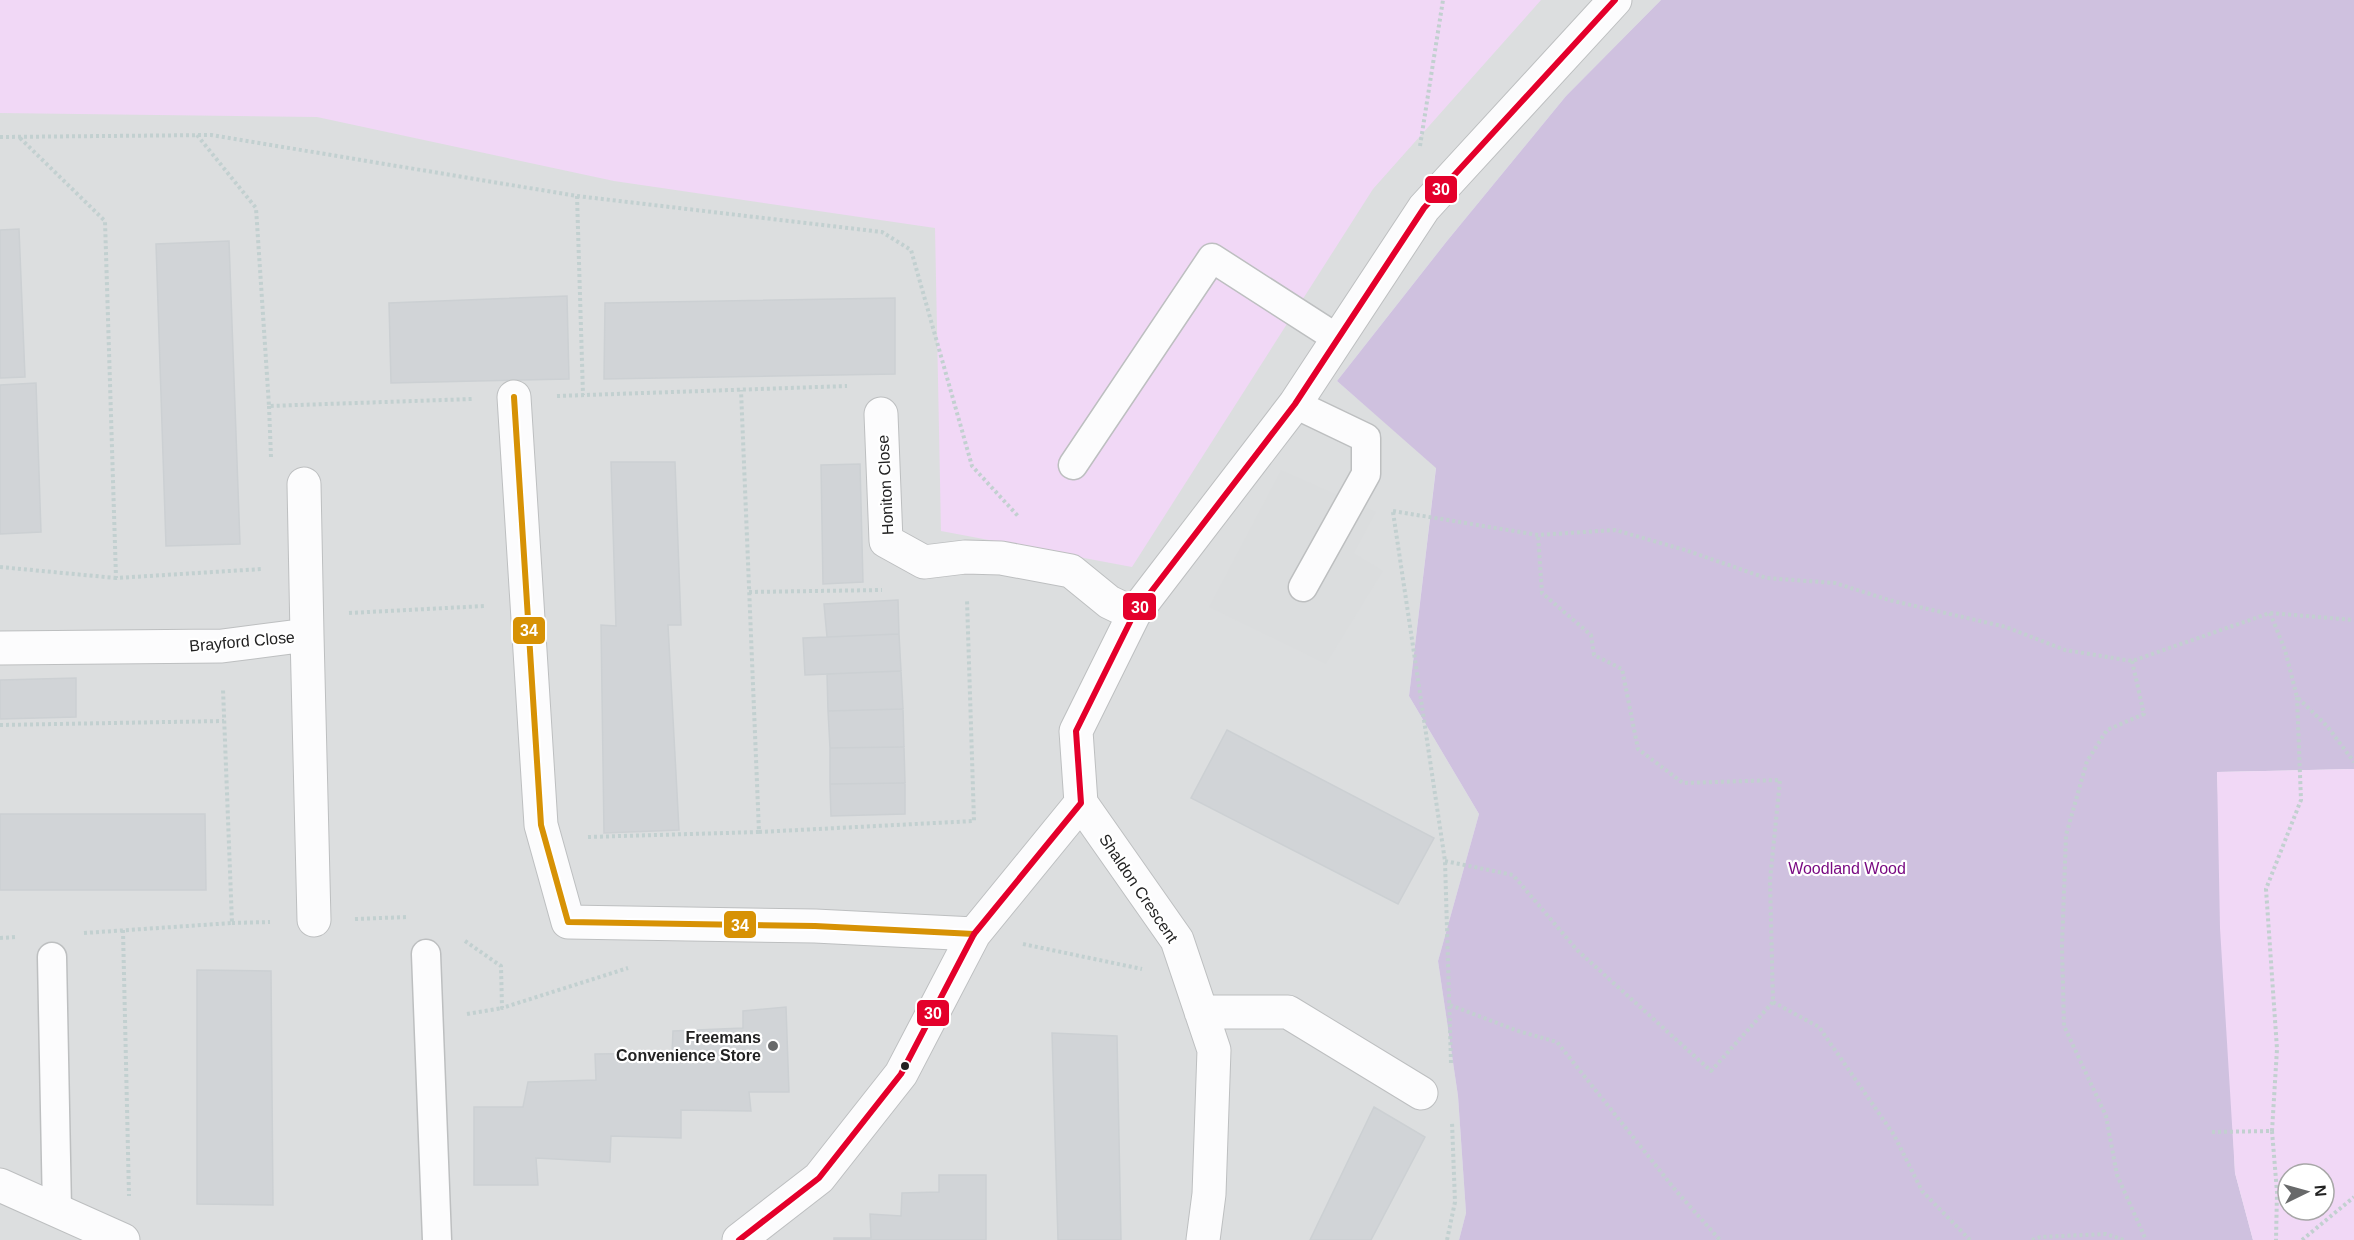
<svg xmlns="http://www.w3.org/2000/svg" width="2354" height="1240" font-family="Helvetica,sans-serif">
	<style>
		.residential { fill: #dcdedf }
		.forest { fill: #cfc1df }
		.park { fill: #f1d8f6; fill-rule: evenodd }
		.parking { fill: #dbddde }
		.building { fill: #d1d4d7; stroke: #ccd0d3; stroke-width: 1.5 }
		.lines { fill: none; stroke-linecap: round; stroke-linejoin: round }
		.service-casing { stroke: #bdbfc0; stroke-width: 31 }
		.minor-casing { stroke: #bdbfc0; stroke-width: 35 }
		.path { stroke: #c2d0d0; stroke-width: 4; stroke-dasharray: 3 3; stroke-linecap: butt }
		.service { stroke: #fcfcfd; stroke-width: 28 }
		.minor { stroke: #fcfcfd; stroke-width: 33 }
		.bus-1-casing { stroke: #fff; stroke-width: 10 }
		.bus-2-casing { stroke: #fff; stroke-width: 10 }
		.bus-1 { stroke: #d79205; stroke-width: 6 }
		.bus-2 { stroke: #e4002b; stroke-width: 6 }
		.poi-dot { fill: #68696a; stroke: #fff; stroke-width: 2 }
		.bus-dot { fill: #222; stroke: #fff; stroke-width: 2 }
		.labels { text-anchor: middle; stroke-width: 4.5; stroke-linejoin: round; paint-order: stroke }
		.street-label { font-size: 16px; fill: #222; stroke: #fff }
		.park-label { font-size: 16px; fill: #7a0c83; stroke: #fff }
		.poi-label { font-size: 16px; font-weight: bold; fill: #222; stroke: #fff; text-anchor: end }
		.line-badge { stroke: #fff; stroke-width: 2 }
		.badge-label { font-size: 16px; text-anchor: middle; font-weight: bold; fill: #fff }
	</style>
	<rect width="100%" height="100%" fill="#eaedf0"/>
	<path class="residential" d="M0 0H1661L1566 96 1447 241 1337 381 1436 467 1409 696 1479 814 1438 961 1458 1096 1466 1213 1459 1240H0Z"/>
	<path class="forest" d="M1661 0H2354V769L2217 772 2235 1173 2253 1240H1459L1466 1213 1458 1096 1438 961 1479 814 1409 696 1436 468 1337 381 1447 241 1566 96Z"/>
	<path class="park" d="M0 0H1541L1373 189 1132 567 941 531 935 228 614 181 317 117 0 113Z
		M2354 769V1240H2253L2235 1173 2220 928 2217 772ZM2288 1174H2324V1210H2288Z"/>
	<path class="parking" d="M1281 470 1376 512 1354 553 1383 571 1326 664 1209 607Z"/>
	<path class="building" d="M19 229 25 377 0 378V230Z
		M229 241 240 544 166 546 156 244Z
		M567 296 569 379 391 383 389 303Z
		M895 298V374L604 379 605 303Z
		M36 383 41 532 0 534V385Z
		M611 462H675L681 625H668L679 830 604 833 601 625 616 626Z
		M860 464 863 582 823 584 821 465Z
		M898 600 899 634 827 637 824 604Z
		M899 634 901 671 805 675 803 638Z
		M901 671 903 709 828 711 827 674Z
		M76 678V717L0 719V680Z
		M903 709 904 747 830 748 828 711Z
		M1227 730 1434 838 1398 904 1191 798Z
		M904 747 905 783 830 784V748Z
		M905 783V814L831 816 830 784Z
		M0 814H205L206 890H0Z
		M197 970 271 971 273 1205 197 1204Z
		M786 1007 789 1092H749L751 1111 681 1110V1138L611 1136 610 1162 536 1158 538 1185H474V1107H523L528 1082 596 1080 595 1054 672 1053 673 1031 743 1028V1011Z
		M1052 1033 1117 1036 1121 1240H1058Z
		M1374 1107 1425 1137 1371 1240H1310Z
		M939 1175H986V1240H834V1238H871L870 1214 901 1216 902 1193 939 1192Z"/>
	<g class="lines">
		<defs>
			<path id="service" d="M1295 404 1366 438V474L1303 587
				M1073 465 1212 258 1338 339
				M426 954 437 1240
				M52 957 57 1210"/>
			<path id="minor" d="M514 397 541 825 568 922 815 926 974 934
				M881 414 886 541 924 562 965 557 1001 558 1071 571 1109 602 1134 614
				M304 484 307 635
				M0 648 222 646 307 635 314 920
				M1081 803 1177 940 1214 1050 1209 1194 1203 1240
				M1201 1012H1288L1421 1093
				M0 1185 123 1240
				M739 1240 819 1178 901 1074 974 934 1081 803 1076 731 1134 614 1295 404 1424 208 1615 0"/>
		</defs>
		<use href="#service" class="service-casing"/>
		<use href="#minor" class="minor-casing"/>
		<path class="path" d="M197 135 256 208 269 406 472 399
			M0 137 211 135 577 196 882 232 911 250 972 466 1018 516
			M20 138 105 221 116 578 262 569
			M1420 146 1443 0
			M577 196 583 395
			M557 396 847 386
			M269 406 271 457
			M1393 511 1538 535 1615 530 1685 550 1766 578 1835 583 1889 600 2006 627 2065 650 2132 661 2270 613 2354 620
			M1393 512 1445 861 1451 1063
			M0 567 116 578
			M749 592 882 590
			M349 613 485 606
			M2270 613 2285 650 2297 697 2327 726 2354 762
			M2132 661 2144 714 2107 730 2087 761 2066 835 2062 946 2064 1026 2106 1116 2117 1175 2146 1240
			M0 725 224 721
			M759 832 974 821 967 600
			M588 837 759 832 741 390
			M1445 861 1513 875 1577 950 1711 1071 1773 1002 1770 880 1780 780 1683 783 1638 749 1622 669 1594 655 1591 635 1542 593 1538 535
			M355 919 408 917
			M232 923 270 922
			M123 930 129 1196
			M84 933 232 923 223 689
			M0 938 17 937
			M465 941 501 966 502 1008 628 968
			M1023 944 1142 969
			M1773 1002 1819 1027 1894 1135 1922 1191 1970 1240
			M1450 1005 1518 1031 1557 1042 1677 1192 1720 1240
			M467 1014 502 1008
			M2272 1131 2277 1049 2266 889 2301 800 2297 697
			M2212 1132 2272 1131 2277 1192 2276 1240
			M1447 1240 1455 1202 1452 1122
			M2032 1240 2040 1237 2106 1234 2124 1240
			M2302 1240 2354 1197"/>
		<use href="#service" class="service"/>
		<use href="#minor" class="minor"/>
		<defs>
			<path id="bus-1" d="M514 397 541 825 568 922 815 926 974 934"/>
			<path id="bus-2" d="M739 1240 819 1178 901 1074 974 934 1081 803 1076 731 1134 614 1295 404 1424 208 1615 0"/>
		</defs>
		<use href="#bus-1" class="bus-1-casing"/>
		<use href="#bus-2" class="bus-2-casing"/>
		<use href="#bus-1" class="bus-1"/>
		<use href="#bus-2" class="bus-2"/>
	</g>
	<circle class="poi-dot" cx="773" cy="1046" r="6"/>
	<circle class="bus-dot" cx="905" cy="1066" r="5"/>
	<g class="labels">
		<g class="street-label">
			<text transform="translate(885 485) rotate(-93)" y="6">Honiton Close</text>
			<text transform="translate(242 641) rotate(-5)" y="6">Brayford Close</text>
			<text transform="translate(1139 888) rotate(56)" y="6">Shaldon Crescent</text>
		</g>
		<g class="park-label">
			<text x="1847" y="874">Woodland Wood</text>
		</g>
		<g class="poi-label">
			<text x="761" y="1043">Freemans<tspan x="761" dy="18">Convenience Store</tspan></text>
		</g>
	</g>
	<g class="line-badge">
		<rect x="1424" y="175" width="34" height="29" rx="6" fill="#e4002b"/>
		<rect x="1122" y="592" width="35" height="29" rx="6" fill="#e4002b"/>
		<rect x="512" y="616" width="34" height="29" rx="6" fill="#d79205"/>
		<rect x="723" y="910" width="34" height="29" rx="6" fill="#d79205"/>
		<rect x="916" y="999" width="34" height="28" rx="6" fill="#e4002b"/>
	</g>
	<g class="badge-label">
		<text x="1441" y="195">30</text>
		<text x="1140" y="613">30</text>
		<text x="529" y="636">34</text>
		<text x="740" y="931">34</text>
		<text x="933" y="1019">30</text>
	</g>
	<g transform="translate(2306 1192) rotate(85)"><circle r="28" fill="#ffffff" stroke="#a7a7a7" stroke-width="1.5"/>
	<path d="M0-4.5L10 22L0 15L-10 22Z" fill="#68696a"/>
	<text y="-9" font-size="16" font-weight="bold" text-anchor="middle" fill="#222222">N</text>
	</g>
</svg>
